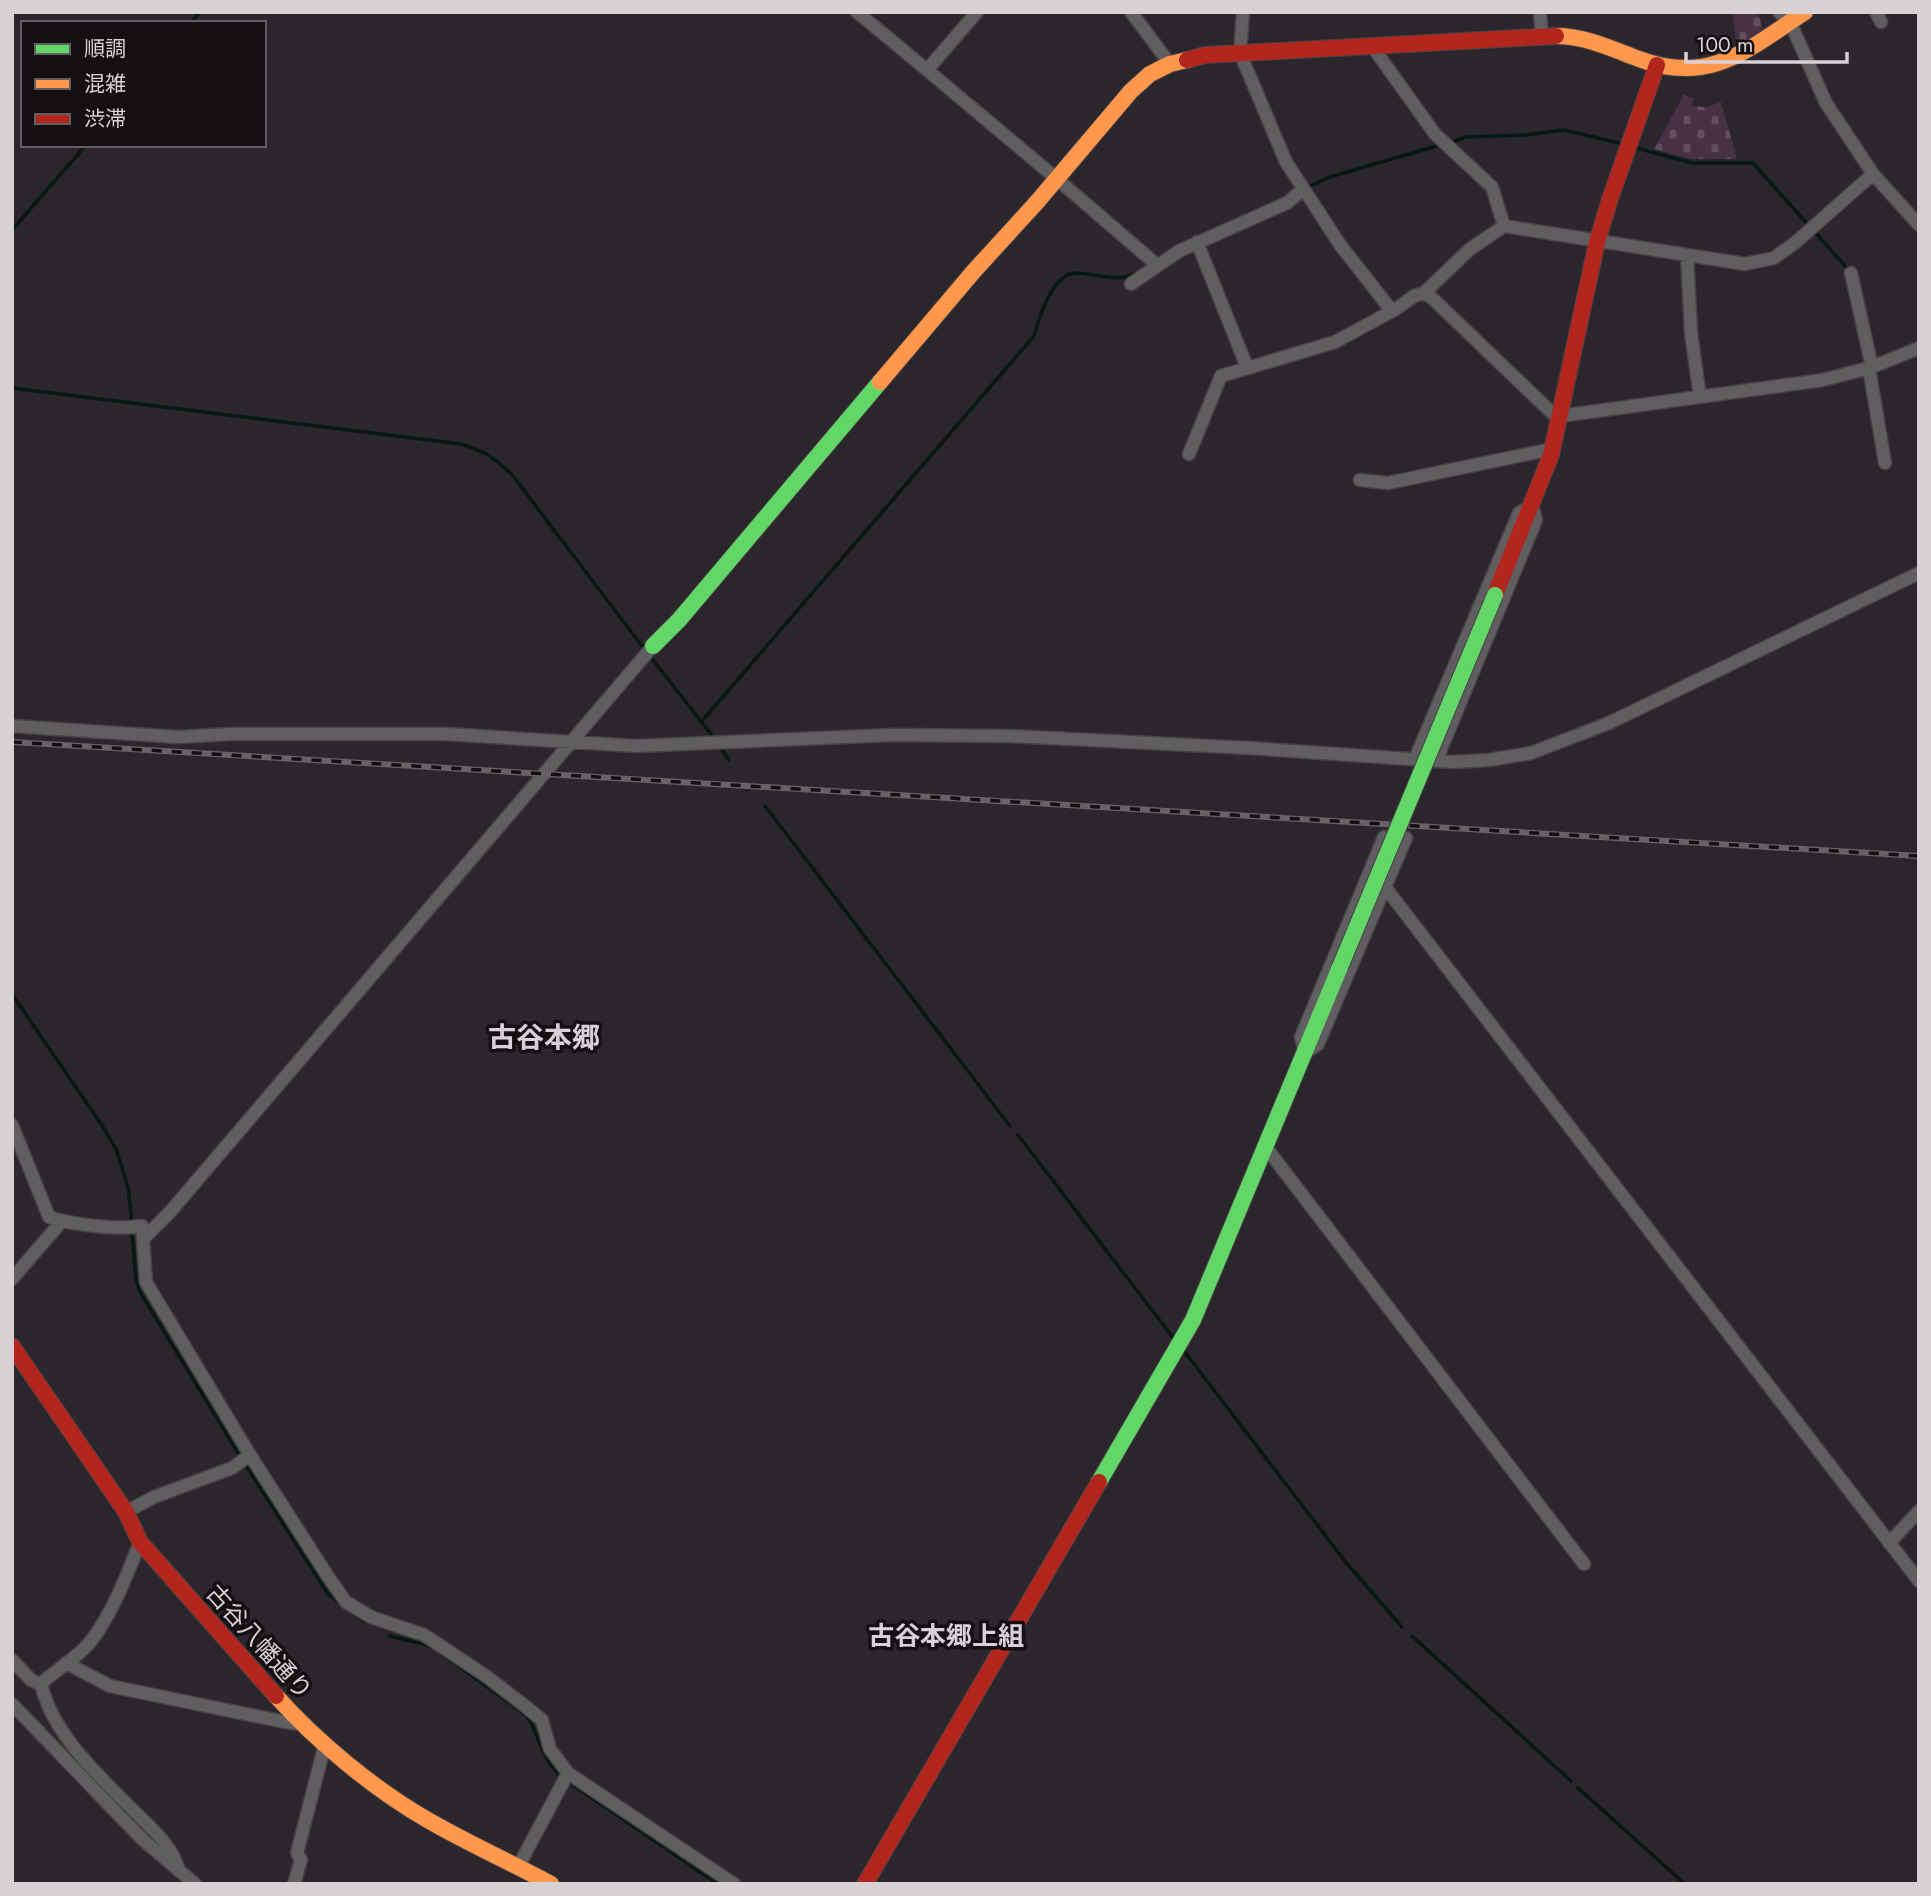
<svg xmlns="http://www.w3.org/2000/svg" width="1931" height="1896" font-family="Jost,'Noto Sans JP',sans-serif">
	<style>
		.cemetery { fill: url(#cemetery-stones) }
		.lines { fill: none; stroke-linecap: round; stroke-linejoin: round }
		.stream { stroke: #051812; stroke-width: 3.5 }
		.street-casing { stroke: #464246; stroke-width: 15 }
		.fast-casing { stroke: #464246; stroke-width: 18 }
		.slow-casing { stroke: #464246; stroke-width: 18 }
		.jam-casing { stroke: #464246; stroke-width: 18 }
		.street { stroke: #615e61; stroke-width: 12 }
		.fast { stroke: #63d668; stroke-width: 16 }
		.slow { stroke: #ff974d; stroke-width: 16 }
		.jam { stroke: #b3261e; stroke-width: 16 }
		.rail-casing { stroke: #676266; stroke-width: 6 }
		.rail { stroke: #130f12; stroke-width: 3.5; stroke-dasharray: 10; stroke-linecap: butt }
		.fast-bridge-casing { stroke: #464246; stroke-width: 18; stroke-linecap: butt }
		.fast-bridge { stroke: #63d668; stroke-width: 16 }
		.labels { text-anchor: middle; stroke-width: 7; stroke-linejoin: round; paint-order: stroke }
		.street-label { font-size: 24px; fill: #d7d1d6; stroke: #130f12 }
		.neighbourhood-label { font-size: 26px; font-weight: bold; fill: #daced8; stroke: #130f12 }
		.quarter-label { font-size: 28px; font-weight: bold; fill: #daced8; stroke: #130f12 }
	</style>
	<defs>
		<pattern id="cemetery-stones" width="16" height="16" patternUnits="userSpaceOnUse" patternTransform="scale(1.75)"><rect width="16" height="16" fill="#483145"/><path d="M2 7V4a2 2 0 0 1 4 0v3zM10 15v-3a2 2 0 0 1 4 0v3z" fill="#624e5f"/></pattern>
	</defs>
	<rect width="100%" height="100%" fill="#2b262b"/>
	<path class="cemetery" d="M1732 12H1758L1763 29 1737 46Z
		M1684 95 1693 98 1692 106 1707 107 1721 102 1737 159H1691L1654 149Z"/>
	<g class="lines">
		<path class="stream" d="M191 23 200 12
			M1448 143 1466 137 1526 135 1564 130 1623 144
			M1633 147 1692 163H1753L1809 226
			M1308 187 1330 177 1440 145
			M12 230 86 145
			M1814 231 1845 266
			M12 388 461 444C486 452 494 457 513 476L645 650
			M650 656 714 738
			M702 721 1034 336C1039 318 1052 274 1075 273 1098 273 1111 283 1136 274
			M721 748 729 760
			M765 806 1010 1126
			M12 994 101 1124 116 1149 128 1187 132 1223
			M1018 1135 1174 1339
			M132 1231 136 1279 140 1292 240 1456
			M1184 1351 1344 1560 1402 1627
			M245 1464 328 1594 364 1621
			M389 1636 424 1644 432 1647
			M1412 1636 1571 1781
			M442 1654 526 1715C542 1738 539 1757 561 1776
			M567 1781 718 1884
			M1578 1788 1685 1884"/>
		<defs>
			<path id="street" d="M857 12 927 70 977 12
				M1131 12 1170 64
				M1243 12 1240 53 1286 162 1341 246 1392 311
				M1540 12 1542 36
				M1779 12 1790 22 1826 103 1873 174 1919 225
				M1876 12 1881 22
				M1372 46 1435 134 1492 187 1504 226
				M927 70 1057 179 1157 265
				M1197 242 1247 367
				M1687 255 1691 333 1700 397
				M1851 273 1872 367
				M1131 284 1179 251 1287 203 1302 190
				M1424 293 1470 249 1504 226 1745 264 1774 258 1796 242 1873 174
				M1869 368 1885 463
				M1189 454 1221 376 1335 342 1396 309 1414 296 1424 293 1431 297 1552 413 1560 416 1823 380 1872 367 1919 348
				M1360 480 1388 483 1552 449
				M653 646 170 1212 143 1239 146 1282 250 1455 329 1578 346 1602 371 1617 424 1635 486 1676 525 1706 542 1720 550 1749 568 1773 734 1884
				M12 726 178 737 231 734H446L637 746 891 735 1010 736 1249 748 1453 762 1489 760 1531 753 1609 723 1919 573
				M1415 759 1519 513 1532 505 1536 520 1436 761
				M1384 837 1301 1037 1305 1053 1318 1044 1406 838
				M1385 887 1919 1581
				M12 1125 49 1217C72 1225 117 1230 142 1226L143 1239
				M1265 1146 1584 1564
				M12 1279 62 1221
				M126 1512 154 1497 232 1468 250 1455
				M140 1542C127 1575 113 1612 91 1641 78 1658 56 1669 41 1684 53 1735 98 1775 134 1811 151 1828 173 1846 179 1871
				M1889 1543 1919 1511
				M12 1660 31 1680 41 1684
				M66 1663 110 1686 285 1722 301 1724
				M12 1704 143 1840 195 1884
				M518 1867 568 1773
				M294 1884 301 1860 297 1853 325 1744"/>
			<path id="fast" d="M653 646 679 620 880 382
				M1099 1482 1193 1320 1340 967"/>
			<path id="slow" d="M1556 36C1586 36 1612 49 1639 59 1710 86 1748 49 1805 12
				M880 382 974 271 1037 202 1131 91 1150 74 1170 64 1187 60
				M276 1696C316 1741 374 1789 426 1819 467 1843 510 1862 551 1884"/>
			<path id="jam" d="M1187 60 1205 55 1556 36
				M1495 595 1551 455 1597 242 1610 199 1657 65
				M12 1346 126 1512 140 1542 276 1696
				M865 1884 1099 1482"/>
		</defs>
		<use href="#street" class="street-casing"/>
		<use href="#fast" class="fast-casing"/>
		<use href="#slow" class="slow-casing"/>
		<use href="#jam" class="jam-casing"/>
		<use href="#street" class="street"/>
		<use href="#fast" class="fast"/>
		<use href="#slow" class="slow"/>
		<use href="#jam" class="jam"/>
		<defs>
			<path id="rail" d="M12 742 1919 856"/>
		</defs>
		<use href="#rail" class="rail-casing"/>
		<use href="#rail" class="rail"/>
		<defs>
			<path id="fast-bridge" d="M1340 967 1495 595"/>
		</defs>
		<use href="#fast-bridge" class="fast-bridge-casing"/>
		<use href="#fast-bridge" class="fast-bridge"/>
	</g>
	<g class="labels">
		<g class="street-label">
			<text transform="translate(259 1642) rotate(48)" y="8">古谷八幡通り</text>
		</g>
		<g class="neighbourhood-label">
			<text x="946" y="1645">古谷本郷上組</text>
		</g>
		<g class="quarter-label">
			<text x="544" y="1047">古谷本郷</text>
		</g>
	</g>
	<rect width="1931" height="1896" fill="none" stroke="#d7d1d6" stroke-width="28"/>
	<rect x="21" y="21" width="245" height="126" fill="#130f12" stroke="#615d60" stroke-width="2"/>
	<rect x="35" y="44" width="35" height="10" fill="#63d668" stroke="#615d60" stroke-width="2"/>
	<text x="84" y="56" font-size="21" fill="#d7d1d6">順調</text>
	<rect x="35" y="79" width="35" height="10" fill="#ff974d" stroke="#615d60" stroke-width="2"/>
	<text x="84" y="91" font-size="21" fill="#d7d1d6">混雑</text>
	<rect x="35" y="114" width="35" height="10" fill="#b3261e" stroke="#615d60" stroke-width="2"/>
	<text x="84" y="126" font-size="21" fill="#d7d1d6">渋滞</text>
	<path d="M1686 52v10h161v-10" fill="none" stroke="#d7d1d6" stroke-width="3.5"/>
	<text x="1696" y="52" font-size="21" fill="#d7d1d6" stroke="#130f12" stroke-width="5" paint-order="stroke">100 m</text>
</svg>
